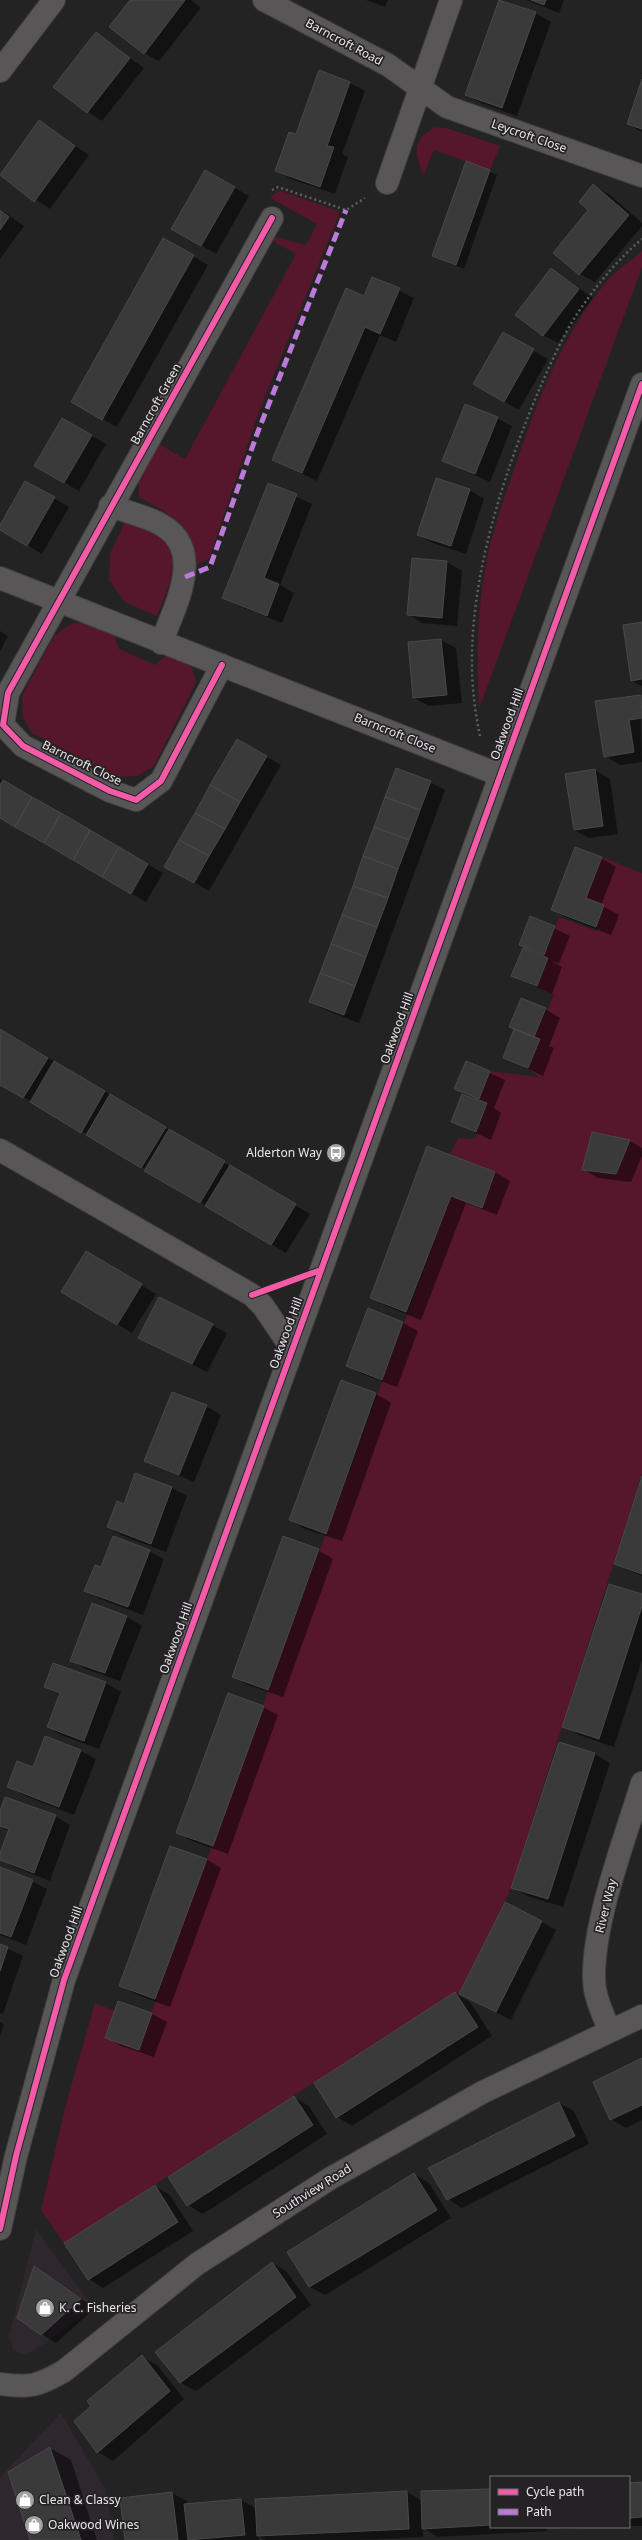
<svg xmlns="http://www.w3.org/2000/svg" width="642" height="2540" font-family="'Noto Sans',sans-serif">
	<style>
		.built { fill: #2e272e }
		.green { fill: #56162b; fill-rule: evenodd }
		.shadow { fill: #0007 }
		.building { fill: #3b3a3b; stroke: #494849 }
		.lines { fill: none; stroke-linecap: round; stroke-linejoin: round }
		.minor-casing { stroke: #414041; stroke-width: 24 }
		.path { stroke: #605e60; stroke-width: 2.5; stroke-dasharray: 2 3; stroke-linecap: butt }
		.minor { stroke: #585657; stroke-width: 22 }
		.quiet { stroke: #bd7bd9; stroke-width: 5; stroke-dasharray: 10 5; stroke-linecap: butt }
		.cycleway-casing { stroke: #252225; stroke-width: 8 }
		.cycleway { stroke: #f35aa7; stroke-width: 6 }
		.labels { text-anchor: middle; stroke-width: 3.5; stroke-linejoin: round; paint-order: stroke }
		.street-label { font-size: 12px; fill: #e9e6e8; stroke: #252225 }
		.poi-label { font-size: 12px; fill: #e9e6e8; stroke: #252225; text-anchor: start }
	</style>
	<rect width="100%" height="100%" fill="#242324"/>
	<path class="built" d="M36 2229 93 2308 51 2339 26 2355 13 2350 9 2336Z
		M61 2413 105 2489 114 2540H0V2477Z"/>
	<path class="green" d="M435 127 446 128 500 146 490 170 434 150 423 176C416 152 410 141 435 127Z
		M279 190 340 212 259 412 209 559 194 566C191 523 173 517 139 497L138 482 159 444 185 459 296 254 271 240 275 237 306 245 317 224 270 198Z
		M642 251V267L479 709C476 660 477 608 487 559 493 529 503 501 513 472 535 406 562 334 607 281 617 270 631 261 642 251Z
		M126 520C136 524 150 526 158 533 185 556 168 589 157 616L125 602 109 580 110 553Z
		M80 622 114 634 119 649 156 665 166 655 187 661 193 670 196 683 154 766 138 776 117 777 32 733 23 717 22 695 54 636 71 624Z
		M602 857 642 873V1473L511 1888 459 1994 455 1992 64 2243 41 2210 66 2104 95 2003 115 2011 105 2038 139 2049 174 1947 258 1724 268 1690 451 1196 482 1207 495 1172 450 1154 458 1138 475 1139 487 1104 479 1099 490 1071 539 1077 528 1068 539 1039 534 1037 554 995 537 986 548 958 544 955 559 917 599 932 596 927 604 905 586 898ZM593 1132 630 1140 616 1174 582 1170Z"/>
	<path class="shadow" d="M132 0H191L201 8 159 61 144 53Z
		M366 0H388L385 7Z
		M500 0 536 13 551 22 517 116 481 103 466 95Z
		M526 0H564L559 13Z
		M96 33 144 68 102 121 88 112Z
		M319 72 350 83 365 91 342 154 348 157 335 194 291 179 276 170 296 135Z
		M642 82V132L628 124Z
		M39 122 89 155 50 209 1 176Z
		M467 162 497 175 464 269 433 256Z
		M206 171 249 196 216 254 173 229Z
		M594 186 609 194 642 223V226L595 282 580 274 554 252 590 210Z
		M0 209 24 226 0 259Z
		M164 239 208 265 117 427 72 402Z
		M551 269 593 298 558 343 543 335Z
		M373 278 414 298 396 342 380 335 317 481 274 460 365 297Z
		M503 333 548 359 519 410 474 384Z
		M497 418 512 426 490 482 444 461Z
		M62 419 106 444 79 491 36 466Z
		M26 482 69 507 42 554 0 529Z
		M269 484 312 504 280 585 294 593 282 623 239 606 224 598Z
		M469 490 484 499 466 554 433 543 419 535Z
		M413 559 447 562 462 571 457 626 422 623 408 614Z
		M642 623V686L632 681Z
		M0 631 8 636 0 651Z
		M441 640 456 648 462 703 429 706 414 698 409 643Z
		M640 696 642 762 620 765 605 756Z
		M237 740 281 765 209 891 165 866Z
		M595 770 610 779 618 834 589 838 574 830Z
		M0 779 163 873 146 902 0 817Z
		M430 782 445 790 359 1023 325 1010 311 1002Z
		M601 858 616 867 601 905 619 915 611 935 567 918 552 910Z
		M531 917 570 936 559 963 551 961 562 967 552 994 512 976 532 951 520 944Z
		M545 1009 560 1018 549 1046 554 1048 543 1076 504 1057Z
		M0 1029 310 1214 286 1253 0 1083Z
		M466 1062 505 1080 494 1108 501 1113 491 1140 452 1122 463 1093 456 1089Z
		M593 1133 630 1141 642 1148V1156L631 1182 598 1178 583 1169Z
		M428 1147 495 1172 510 1181 497 1215 466 1203 421 1320 386 1306 371 1298Z
		M86 1252 156 1294 132 1333 63 1292Z
		M368 1310 403 1323 418 1331 397 1387 362 1374 347 1366Z
		M212 1325 227 1333 207 1372 140 1338Z
		M341 1381 376 1394 391 1403 342 1541 305 1529 290 1520Z
		M206 1406 221 1415 194 1482 145 1461Z
		M136 1474 172 1488 187 1496 166 1552 123 1536 108 1527 124 1505Z
		M642 1479V1576L615 1564Z
		M318 1550 333 1559 283 1697 248 1685 233 1676Z
		M149 1551 164 1559 143 1615 100 1599 86 1590 102 1569Z
		M642 1595V1660L614 1747 579 1735 564 1726Z
		M92 1604 127 1617 142 1626 120 1681 86 1669 71 1660Z
		M54 1664 106 1683 121 1692 99 1749 63 1736 48 1727 60 1695 45 1687Z
		M263 1707 278 1715 228 1854 192 1841 178 1833Z
		M45 1737 81 1751 96 1759 74 1815 23 1795 8 1786 33 1768Z
		M560 1743 595 1754 610 1763 563 1907 527 1896 513 1887Z
		M0 1814 55 1816 70 1825 50 1881 14 1867 0 1859 9 1831 0 1826Z
		M206 1859 221 1868 170 2007 135 1994 120 1985Z
		M0 1868 32 1881 47 1889 26 1945 0 1935Z
		M542 1922 556 1930 511 2020 475 2002Z
		M0 1945 23 1956 3 2014 0 2013Z
		M455 1993 470 2002 492 2036 352 2126 337 2117Z
		M152 2014 167 2022 154 2057 121 2046 106 2037Z
		M0 2022 4 2024 0 2036Z
		M642 2060V2120L626 2128 611 2119Z
		M294 2097 309 2106 327 2134 203 2214 188 2205 169 2177Z
		M559 2103 574 2111 589 2144 462 2208 448 2199Z
		M414 2174 429 2183 451 2218 325 2295 310 2287 288 2253Z
		M155 2186 170 2195 193 2231 103 2288 89 2279Z
		M272 2263 286 2271 311 2305 196 2391 181 2383 156 2352Z
		M34 2267 95 2308 56 2343 41 2334Z
		M142 2357 157 2365 184 2399 113 2461 98 2452 76 2421Z
		M50 2448 71 2460 97 2540H31Z
		M642 2483V2526H629V2484Z
		M491 2490V2527H547V2531L438 2537 423 2528V2537L358 2540H265L259 2536V2540H126L172 2493 187 2501V2505L241 2500 257 2509 407 2492 422 2501Z
		M559 2527H605L562 2529Z"/>
	<path class="building" d="M130 0H185L144 54 109 27Z
		M499 0 536 12 502 108 465 95Z
		M531 0H546L544 5Z
		M96 32 130 58 87 113 53 87Z
		M319 70 350 82 327 146 334 147 320 187 275 171 289 132 296 134Z
		M642 79V129L627 124Z
		M39 120 75 146 34 202 0 175Z
		M466 161 490 170 456 265 432 256Z
		M205 170 235 187 201 246 171 229Z
		M593 184 629 215 579 275 553 253 588 210 579 202Z
		M0 210 9 217 0 230Z
		M163 238 194 255 102 420 71 402Z
		M551 268 579 289 543 336 515 315Z
		M372 277 400 288 380 334 365 327 302 473 272 460 346 288 364 296Z
		M503 332 534 349 504 402 473 384Z
		M465 404 498 417 475 474 442 461Z
		M62 418 92 435 64 483 34 466Z
		M436 478 470 489 451 546 417 535Z
		M25 481 55 497 27 546 0 530V525Z
		M268 483 297 494 264 578 279 584 267 616 222 598Z
		M412 558 447 561 442 618 407 615Z
		M642 622V679L631 681 623 625Z
		M441 639 447 695 413 698 408 642Z
		M641 695 642 718 629 720 634 752 604 757 595 701Z
		M237 739 267 756 240 802 210 785Z
		M396 768 431 781 420 810 385 797Z
		M595 769 603 826 574 830 565 774Z
		M3 780 32 797 15 827 0 818V785Z
		M210 785 240 802 225 829 195 813Z
		M32 797 61 813 44 843 15 827Z
		M385 797 420 810 409 840 374 827Z
		M61 813 90 830 73 860 44 843Z
		M195 813 225 829 209 856 179 840Z
		M374 827 409 840 398 869 363 856Z
		M90 830 119 847 102 877 73 860Z
		M179 840 209 856 194 883 164 867Z
		M119 847 148 864 131 894 102 877Z
		M575 847 602 857 586 898 604 905 596 927 551 910Z
		M363 856 398 869 388 898 353 886Z
		M353 886 388 898 377 927 342 915Z
		M342 915 377 927 366 957 331 944Z
		M530 916 555 926 544 955 519 945Z
		M331 944 366 957 355 986 320 973Z
		M523 948 548 958 537 986 511 976Z
		M320 973 355 986 344 1015 309 1002Z
		M521 998 546 1008 534 1037 509 1027Z
		M0 1029 48 1058 23 1098 0 1085Z
		M514 1029 540 1039 528 1068 503 1058Z
		M54 1061 105 1091 81 1133 30 1102Z
		M466 1061 490 1071 479 1099 454 1089Z
		M110 1094 166 1127 141 1168 86 1135Z
		M462 1094 487 1103 476 1132 451 1122Z
		M169 1129 225 1161 200 1203 144 1171Z
		M592 1132 630 1140 616 1174 582 1170Z
		M427 1146 495 1172 482 1208 451 1196 406 1312 370 1298Z
		M230 1165 296 1204 271 1245 205 1206Z
		M86 1251 142 1284 117 1325 61 1292Z
		M159 1297 213 1324 192 1364 138 1338Z
		M368 1308 403 1322 382 1380 346 1366Z
		M341 1380 376 1393 326 1534 289 1520Z
		M172 1392 207 1405 179 1475 144 1461Z
		M135 1473 172 1487 151 1544 107 1527 117 1501 124 1504Z
		M642 1476V1574L614 1564Z
		M113 1536 150 1550 128 1607 84 1591 95 1565 101 1567Z
		M283 1536 319 1549 268 1690 232 1677Z
		M609 1584 642 1594V1606L599 1739 562 1727Z
		M92 1603 127 1616 105 1673 70 1661Z
		M53 1663 106 1682 84 1741 47 1727 60 1693 44 1687Z
		M228 1693 264 1706 213 1846 176 1833Z
		M45 1736 81 1750 59 1807 7 1787 17 1761 33 1767Z
		M559 1742 595 1753 548 1899 511 1888Z
		M5 1797 56 1815 34 1873 0 1860V1853L9 1829 0 1826V1811Z
		M170 1846 207 1859 155 1999 119 1986Z
		M0 1867 33 1880 11 1937 0 1933Z
		M505 1902 542 1921 496 2012 459 1994Z
		M0 1944 8 1947 0 1971Z
		M455 1992 478 2027 336 2118 314 2083Z
		M118 2001 152 2013 139 2050 105 2038Z
		M642 2058V2105L610 2120 593 2082Z
		M294 2096 313 2125 187 2206 168 2177Z
		M559 2102 575 2136 447 2200 428 2168Z
		M414 2173 437 2210 309 2287 287 2252Z
		M155 2185 178 2222 88 2280 64 2243Z
		M272 2262 296 2297 180 2383 155 2352Z
		M34 2266 81 2299 41 2335 17 2318Z
		M142 2355 170 2391 97 2453 74 2421 91 2406 87 2401Z
		M50 2447 81 2540H30L8 2472Z
		M642 2482V2517L629 2518V2483Z
		M491 2489V2525L422 2529 421 2491Z
		M407 2491 409 2529 257 2536 255 2499Z
		M172 2492 178 2540H125L120 2498Z
		M241 2499 245 2535 188 2540 184 2504Z"/>
	<g class="lines">
		<defs>
			<path id="minor" d="M264 0 388 65 447 107 642 176
				M0 71 54 0
				M387 183 451 0
				M110 506C125 511 140 515 154 521 209 545 176 604 161 643
				M0 578 500 775
				M222 665 161 781 136 800 110 791 23 746 3 725 8 693 272 218
				M0 1150 252 1295 263 1306 292 1349
				M610 2031C603 2014 594 1997 594 1978 593 1921 625 1839 642 1783
				M0 2229 16 2156 64 1980 642 384
				M0 2384C30 2388 38 2386 64 2371L197 2264 331 2178 483 2092 642 2016"/>
		</defs>
		<use href="#minor" class="minor-casing"/>
		<path class="path" d="M272 190 278 187 346 210 365 198
			M480 736C475 712 472 688 472 664 471 574 504 472 539 390 550 365 562 337 577 314 595 287 617 260 642 239"/>
		<use href="#minor" class="minor"/>
		<path class="quiet" d="M185 577 210 567 257 434 346 210"/>
		<defs>
			<path id="cycleway" d="M222 665 161 781 136 800 110 791 23 746 3 725 8 693 272 218
				M252 1295 321 1270
				M0 2229 16 2156 64 1980 642 384"/>
		</defs>
		<use href="#cycleway" class="cycleway-casing"/>
		<use href="#cycleway" class="cycleway"/>
	</g>
	<defs>
		<symbol id="bus-disc" viewBox="-11 -11 22 22"><circle r="9.5" fill="#a4a2a3" stroke="#252225"/><path d="M-5-6H5V4H4V6H2V4H-2V6H-4V4H-5ZM-3.5-4V0h7V-4ZM-3.5 1.2v1.5H-2V1.2ZM2 1.2v1.5H3.5V1.2Z" fill="#fff"/></symbol>
		<symbol id="shop-disc" viewBox="-11 -11 22 22"><circle r="9.5" fill="#a4a2a3" stroke="#252225"/><path d="M-5-2.5h2.3a2.7 3.5 0 0 1 5.4 0H5L5.5 6h-11ZM-1.5-2.5h3a1.5 2.3 0 0 0-3 0Z" fill="#fff"/></symbol>
	</defs>
	<g fill-rule="evenodd">
		<use href="#bus-disc" x="325" y="1142" width="22" height="22"/>
		<use href="#shop-disc" x="34" y="2297" width="22" height="22"/>
		<use href="#shop-disc" x="14" y="2489" width="22" height="22"/>
		<use href="#shop-disc" x="23" y="2514" width="22" height="22"/>
	</g>
	<g class="labels">
		<g class="street-label">
			<text transform="translate(344 42) rotate(28)" y="4">Barncroft Road</text>
			<text transform="translate(529 136) rotate(19)" y="4">Leycroft Close</text>
			<text transform="translate(156 404) rotate(-61)" y="4">Barncroft Green</text>
			<text transform="translate(507 724) rotate(-70)" y="4">Oakwood Hill</text>
			<text transform="translate(395 733) rotate(22)" y="4">Barncroft Close</text>
			<text transform="translate(82 763) rotate(26)" y="4">Barncroft Close</text>
			<text transform="translate(397 1028) rotate(-70)" y="4">Oakwood Hill</text>
			<text transform="translate(286 1333) rotate(-70)" y="4">Oakwood Hill</text>
			<text transform="translate(176 1638) rotate(-70)" y="4">Oakwood Hill</text>
			<text transform="translate(606 1906) rotate(-76)" y="4">River Way</text>
			<text transform="translate(66 1942) rotate(-70)" y="4">Oakwood Hill</text>
			<text transform="translate(312 2191) rotate(-32)" y="4">Southview Road</text>
		</g>
		<g class="poi-label">
			<text x="322" y="1157" text-anchor="end">Alderton Way</text>
			<text x="59" y="2312">K. C. Fisheries</text>
			<text x="39" y="2504">Clean &amp; Classy</text>
			<text x="48" y="2529">Oakwood Wines</text>
		</g>
	</g>
	<rect x="490" y="2476" width="140" height="52" fill="#252225" stroke="#737073"/>
	<rect x="498" y="2489" width="20" height="6" fill="#f35aa7" stroke="#737073"/>
	<text x="526" y="2496" font-size="12" fill="#e9e6e8">Cycle path</text>
	<rect x="498" y="2509" width="20" height="6" fill="#bd7bd9" stroke="#737073"/>
	<text x="526" y="2516" font-size="12" fill="#e9e6e8">Path</text>
</svg>
